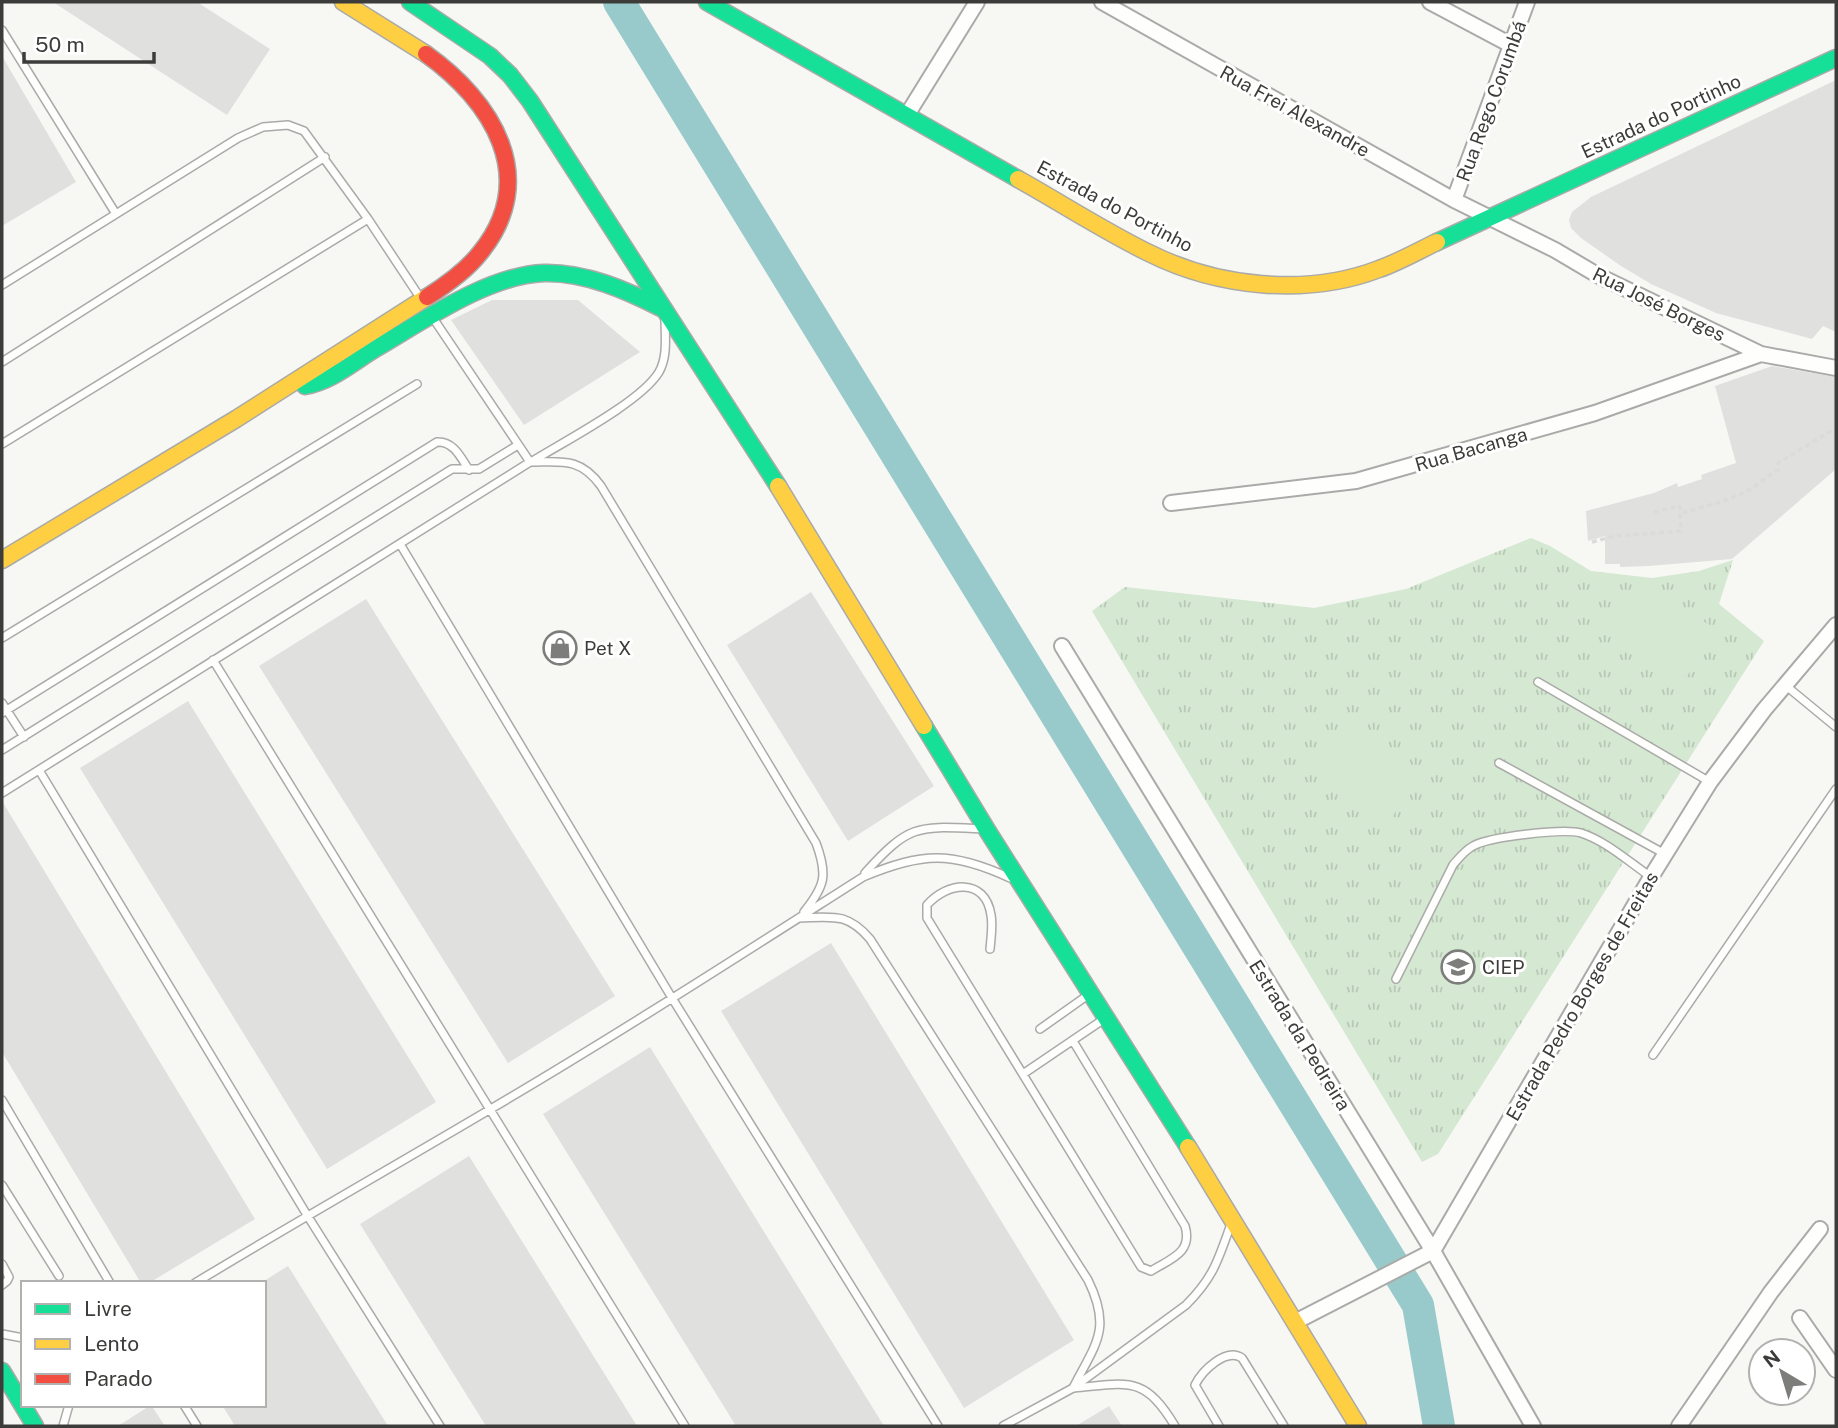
<svg xmlns="http://www.w3.org/2000/svg" width="1838" height="1428" font-family="'Public Sans',sans-serif">
	<style>
		.grass { fill: url(#grass-tufts) }
		.garden { fill: #d4e8d2 }
		.lines { fill: none; stroke-linecap: round; stroke-linejoin: round }
		.river { stroke: #99cacb; stroke-width: 32 }
		.building { fill: #e0e0de }
		.lane-casing { stroke: #aaaaa8; stroke-width: 10 }
		.street-casing { stroke: #aaaaa8; stroke-width: 18 }
		.fast-casing { stroke: #aaaaa8; stroke-width: 19 }
		.slow-casing { stroke: #aaaaa8; stroke-width: 19 }
		.jam-casing { stroke: #aaaaa8; stroke-width: 19 }
		.path { stroke: #dbdbda; stroke-width: 3.5; stroke-dasharray: 5 3.5; stroke-linecap: butt }
		.lane { stroke: #fefefd; stroke-width: 7 }
		.street { stroke: #fefefd; stroke-width: 14 }
		.fast { stroke: #16e098; stroke-width: 16 }
		.slow { stroke: #ffcf43; stroke-width: 16 }
		.jam { stroke: #f24e42; stroke-width: 16 }
		.labels { text-anchor: middle; stroke-width: 6; stroke-linejoin: round; paint-order: stroke }
		.street-label { font-size: 19px; fill: #3c3c3a; stroke: #fff }
		.poi-label { font-size: 19px; fill: #3c3c3a; stroke: #fff; text-anchor: start }
	</style>
	<defs>
		<pattern id="grass-tufts" width="24" height="20" patternUnits="userSpaceOnUse" patternTransform="scale(1.75)"><rect width="24" height="20" fill="#d4e8d2"/><path d="M3 7l-1-3M5 7V3M7 7l1-3M15 17l-1-3M17 17v-4M19 17l1-3" fill="none" stroke="#b7c8b5"/></pattern>
	</defs>
	<rect width="100%" height="100%" fill="#f7f7f4"/>
	<path class="grass" d="M1531 538 1550 546 1591 571 1652 578 1699 571 1733 560 1719 604 1764 641 1438 1154 1422 1162 1092 611 1125 587 1314 608 1406 589Z"/>
	<path class="garden" d="M1641 583 1716 629 1686 678 1611 633Z
		M1344 725 1420 771 1390 821 1314 775Z"/>
	<g class="lines">
		<path class="river" d="M619 2 1418 1305 1439 1426"/>
	</g>
	<path class="building" d="M53 2H197L270 49 227 115Z
		M2 56 76 182 2 226Z
		M1836 80V332L1823 326 1812 339 1716 313 1651 284 1621 266 1581 238 1571 228 1569 220 1572 212 1591 197Z
		M492 300H578L640 352 524 425 451 320Z
		M1772 366 1836 377V469L1732 559 1649 566 1620 567V564H1605V536L1588 541 1586 511 1654 493 1677 483 1678 487 1702 479 1701 475 1736 463 1715 386Z
		M811 592 934 786 848 841 727 645Z
		M366 599 615 996 508 1063 259 666Z
		M188 701 436 1102 327 1169 80 768Z
		M2 801 255 1219 149 1283H141L2 1052Z
		M831 943 1074 1340 964 1408 721 1011Z
		M650 1047 884 1426H736L543 1114Z
		M469 1156 637 1426H486L360 1224Z
		M288 1266 388 1426H235L222 1405H264V1281Z
		M151 1405 165 1426H118Z
		M1109 1406 1122 1426H1076Z"/>
	<g class="lines">
		<defs>
			<path id="lane" d="M2 30 116 214
				M2 285 238 138 263 127 288 125 304 131 368 219 421 299
				M2 362 325 157
				M2 444 368 219
				M530 462C562 462 580 457 601 486L816 843C828 875 825 886 804 912
				M531 462C563 442 641 402 659 372 668 356 665 336 665 319
				M400 544 672 998 938 1426
				M2 638 417 384
				M213 660 685 1426
				M1538 682 1710 782
				M1785 685 1836 727
				M2 703 24 737
				M2 713 437 442C454 441 461 458 469 470
				M2 750 452 469H479L518 445
				M1499 763 1665 854
				M39 770 307 1215 440 1426
				M2 793 530 462 433 318
				M865 873C910 823 918 826 983 829
				M799 918C832 917 847 912 870 939L1088 1280C1112 1329 1096 1343 1073 1388
				M990 949C991 938 993 926 991 915 985 877 947 882 927 905V918L1141 1267 1151 1271C1170 1259 1193 1253 1185 1226L1073 1041
				M1396 979 1453 865C1459 858 1464 851 1473 846 1489 837 1563 828 1581 833 1606 841 1629 862 1651 877
				M1040 1029 1088 995
				M1653 1055 1836 789
				M1023 1074 1104 1019
				M2 1100 110 1283
				M2 1185 59 1276
				M2 1264 9 1277 7 1281 2 1285
				M195 1283C292 1224 391 1168 489 1110 615 1036 739 956 863 877 922 852 952 851 1010 878
				M2 1334 23 1338
				M1074 1388C1129 1383 1144 1375 1175 1426
				M184 1405 197 1426
				M63 1426 69 1405
				M1003 1426 1073 1388 1186 1305C1214 1277 1218 1260 1231 1224
				M1219 1426 1195 1385C1202 1371 1226 1347 1242 1358L1284 1426"/>
			<path id="street" d="M1102 2 1454 200 1555 250 1599 276 1761 354 1836 368
				M1430 2 1511 45
				M907 115 977 2
				M1454 200 1527 2
				M1171 503 1356 481 1595 413 1761 354
				M1062 646 1433 1251 1533 1426
				M1800 1318 1836 1370
				M1295 1322 1433 1251 1651 877 1710 782 1764 710 1836 625
				M1679 1426 1771 1292 1820 1229"/>
			<path id="fast" d="M410 2 490 56 510 75 530 101 778 486
				M707 2 1018 179
				M1437 242 1836 58
				M305 386C332 381 352 363 375 349 423 321 488 275 544 273 585 272 626 290 661 308
				M924 726 987 830 1188 1147
				M2 1371 35 1426"/>
			<path id="slow" d="M343 2 426 54
				M1018 179C1061 203 1104 231 1149 253 1217 287 1306 297 1379 269 1399 262 1418 251 1437 242
				M778 486 924 726
				M2 560 236 419 427 297
				M1188 1147 1358 1426"/>
			<path id="jam" d="M426 54C492 101 541 178 480 253 466 271 446 285 427 297"/>
		</defs>
		<use href="#lane" class="lane-casing"/>
		<use href="#street" class="street-casing"/>
		<use href="#fast" class="fast-casing"/>
		<use href="#slow" class="slow-casing"/>
		<use href="#jam" class="jam-casing"/>
		<path class="path" d="M1654 512 1679 506 1682 513C1705 506 1730 501 1751 489 1760 483 1769 475 1778 470V463L1836 428
			M1592 542 1615 536 1681 531 1680 516 1682 513"/>
		<use href="#lane" class="lane"/>
		<use href="#street" class="street"/>
		<use href="#fast" class="fast"/>
		<use href="#slow" class="slow"/>
		<use href="#jam" class="jam"/>
	</g>
	<defs>
		<symbol id="shop-ring" viewBox="-11 -11 22 22"><circle r="9.5" fill="#fff" stroke="#7d7d7b" stroke-width="1.5"/><path d="M-5-2.5h2.3a2.7 3.5 0 0 1 5.4 0H5L5.5 6h-11ZM-1.5-2.5h3a1.5 2.3 0 0 0-3 0Z" fill="#7d7d7b"/></symbol>
		<symbol id="school-ring" viewBox="-11 -11 22 22"><circle r="9.5" fill="#fff" stroke="#7d7d7b" stroke-width="1.5"/><path d="M0-5L7-2L0 1L-7-2ZM-4 1L0 2.5L4 1V4Q0 6-4 4Z" fill="#7d7d7b"/></symbol>
	</defs>
	<g fill-rule="evenodd">
		<use href="#shop-ring" x="541" y="629" width="38" height="38"/>
		<use href="#school-ring" x="1439" y="948" width="38" height="38"/>
	</g>
	<g class="labels">
		<g class="street-label">
			<text transform="translate(1491 101) rotate(-70)" y="7">Rua Rego Corumbá</text>
			<text transform="translate(1295 111) rotate(29)" y="7">Rua Frei Alexandre</text>
			<text transform="translate(1661 116) rotate(-25)" y="7">Estrada do Portinho</text>
			<text transform="translate(1115 206) rotate(28)" y="7">Estrada do Portinho</text>
			<text transform="translate(1659 304) rotate(26)" y="7">Rua José Borges</text>
			<text transform="translate(1471 449) rotate(-16)" y="7">Rua Bacanga</text>
			<text transform="translate(1582 996) rotate(-60)" y="7">Estrada Pedro Borges de Freitas</text>
			<text transform="translate(1300 1035) rotate(58)" y="7">Estrada da Pedreira</text>
		</g>
		<g class="poi-label">
			<text x="584" y="655">Pet X</text>
			<text x="1482" y="974">CIEP</text>
		</g>
	</g>
	<rect width="1838" height="1428" fill="none" stroke="#3c3c3a" stroke-width="7"/>
	<rect x="21" y="1281" width="245" height="126" fill="#ffffff" stroke="#b1b1b0" stroke-width="2"/>
	<rect x="35" y="1304" width="35" height="10" fill="#16e098" stroke="#b1b1b0" stroke-width="2"/>
	<text x="84" y="1316" font-size="21" fill="#3c3c3a">Livre</text>
	<rect x="35" y="1339" width="35" height="10" fill="#ffcf43" stroke="#b1b1b0" stroke-width="2"/>
	<text x="84" y="1351" font-size="21" fill="#3c3c3a">Lento</text>
	<rect x="35" y="1374" width="35" height="10" fill="#f24e42" stroke="#b1b1b0" stroke-width="2"/>
	<text x="84" y="1386" font-size="21" fill="#3c3c3a">Parado</text>
	<g transform="translate(1782 1372) rotate(322)"><circle r="33" fill="#ffffff" stroke="#b1b1b0" stroke-width="2"/>
	<path d="M0-5L12 26L0 18L-12 26Z" fill="#7d7d7b"/>
	<text y="-10" font-size="19" font-weight="bold" text-anchor="middle" fill="#3c3c3a">N</text>
	</g>
	<path d="M24 52v10h130v-10" fill="none" stroke="#3c3c3a" stroke-width="3.5"/>
	<text x="35" y="52" font-size="21" fill="#3c3c3a" stroke="#ffffff" stroke-width="5" paint-order="stroke">50 m</text>
</svg>
